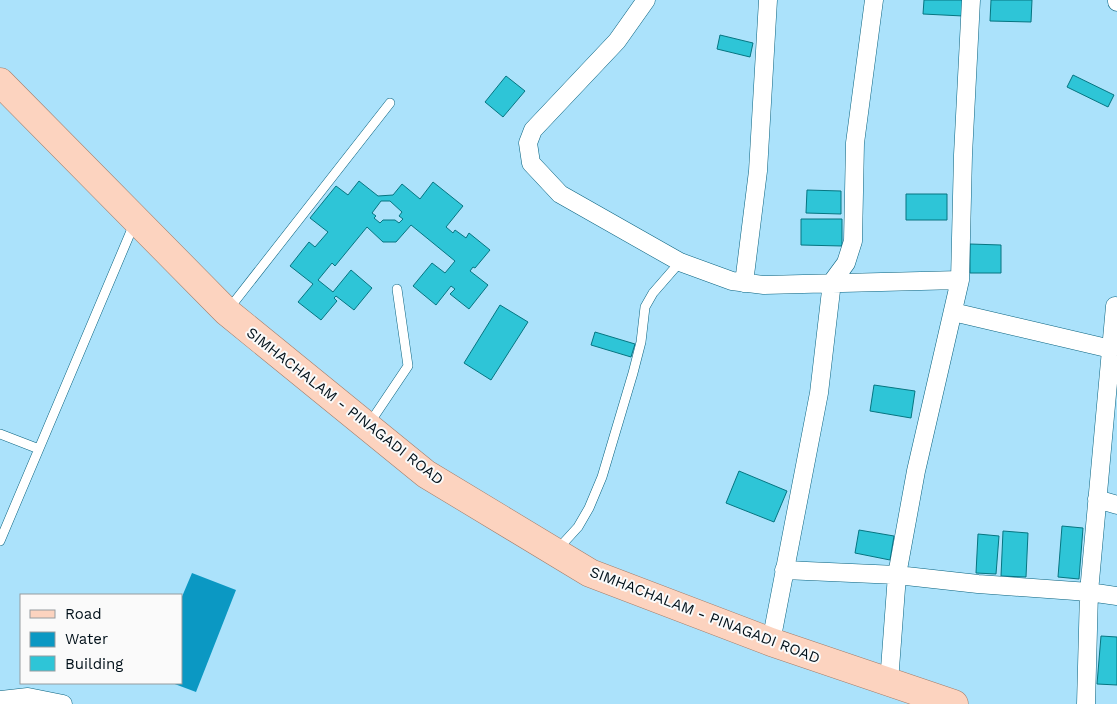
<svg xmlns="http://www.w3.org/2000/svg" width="1117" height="704" font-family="'Work Sans',sans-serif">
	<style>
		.water { fill: #0b98c3 }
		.building { fill: #2ec5d7; stroke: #067581; fill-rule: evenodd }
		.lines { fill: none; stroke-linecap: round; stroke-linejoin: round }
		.service-casing { stroke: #08627f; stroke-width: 10 }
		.minor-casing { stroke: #08627f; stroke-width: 19 }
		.primary-casing { stroke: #a27c69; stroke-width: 29 }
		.service { stroke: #fff; stroke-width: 9 }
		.minor { stroke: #fff; stroke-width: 18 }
		.primary { stroke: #fcd3bf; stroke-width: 28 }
		.labels { text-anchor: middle; stroke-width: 4; stroke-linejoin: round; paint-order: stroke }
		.street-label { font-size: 15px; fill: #001019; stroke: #fafafa }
	</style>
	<rect width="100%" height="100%" fill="#abe2fb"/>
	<path class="water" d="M192 573 236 590 196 692 172 683H181V599Z"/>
	<path class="building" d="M924 0H964L963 16 923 14Z
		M991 0H1032L1031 22 990 21Z
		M720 35 753 43 750 57 717 49Z
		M1073 75 1114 95 1108 107 1067 87Z
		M506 76 525 91 503 117 485 102Z
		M359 181 378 196 393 195 402 184 420 199 433 182 463 206 446 227 453 233 455 230 466 238 469 233 490 250 475 268 473 267 470 271 488 285 469 309 450 294 455 289 451 286 436 305 413 286 432 263 445 273 455 261 411 225 396 242H383L367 227 335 266 332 263 318 280 333 292 351 270 372 288 354 310 336 296 334 298 337 301 321 320 298 302 313 284 290 266 309 242 315 247 328 232 310 218 336 186 348 195ZM381 201H390L402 212 399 216 403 219 399 223 395 220H383L380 223 374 218 376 216 372 213Z
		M807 190 841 191V214L806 213Z
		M906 194H947V220H906Z
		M801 219H842V246L801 245Z
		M970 244 1001 245V273H970Z
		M500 305 528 322 491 380 464 363Z
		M595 332 635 344 631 357 591 345Z
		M874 385 915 391 911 418 870 411Z
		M739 471 787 491 774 522 726 503Z
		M1062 526 1083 528 1079 579 1058 577Z
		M859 530 894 536 890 560 855 553Z
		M1003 531 1028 533 1026 577 1001 576Z
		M978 534 999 536 996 574 976 573Z
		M1101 636 1117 637V685L1097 684Z"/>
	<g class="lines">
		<defs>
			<path id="service" d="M228 310 390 103
				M369 424 408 366 397 289
				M0 434 39 449
				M0 541 134 224
				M557 550 578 527 589 508 602 477 633 373 641 342 645 307 653 293 680 262"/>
			<path id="minor" d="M646 0 617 41 533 130 528 143 531 163 560 194 680 262 732 281 764 285 960 280 963 155 971 0
				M1117 0V2
				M744 283 758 171 768 0
				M953 312 1111 349
				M1097 499 1117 505
				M784 570 897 575 978 584 1089 592 1117 596
				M771 642 819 393 832 282 846 263 853 241 855 143 874 0
				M889 682 897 575 916 471 960 280
				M0 700 28 697 63 704
				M1086 704 1089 592 1115 306 1117 307"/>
			<path id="primary" d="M0 82 227 312 426 474 590 573 771 642 954 704"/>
		</defs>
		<use href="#service" class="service-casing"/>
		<use href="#minor" class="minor-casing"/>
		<use href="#primary" class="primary-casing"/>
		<use href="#service" class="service"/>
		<use href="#minor" class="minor"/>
		<use href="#primary" class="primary"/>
	</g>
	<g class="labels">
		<g class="street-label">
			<text transform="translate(345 406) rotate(38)" y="5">SIMHACHALAM - PINAGADI ROAD</text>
			<text transform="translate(705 615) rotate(21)" y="5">SIMHACHALAM - PINAGADI ROAD</text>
		</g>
	</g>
	<rect x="20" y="594" width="162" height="90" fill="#fafafa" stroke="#969ca0"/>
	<rect x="30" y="610" width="25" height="8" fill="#fcd3bf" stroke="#969ca0"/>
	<text x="65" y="619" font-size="15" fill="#001019">Road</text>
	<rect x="30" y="632" width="25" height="15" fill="#0b98c3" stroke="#969ca0"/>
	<text x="65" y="644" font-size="15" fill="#001019">Water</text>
	<rect x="30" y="656" width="25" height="15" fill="#2ec5d7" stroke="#969ca0"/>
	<text x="65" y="669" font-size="15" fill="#001019">Building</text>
</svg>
